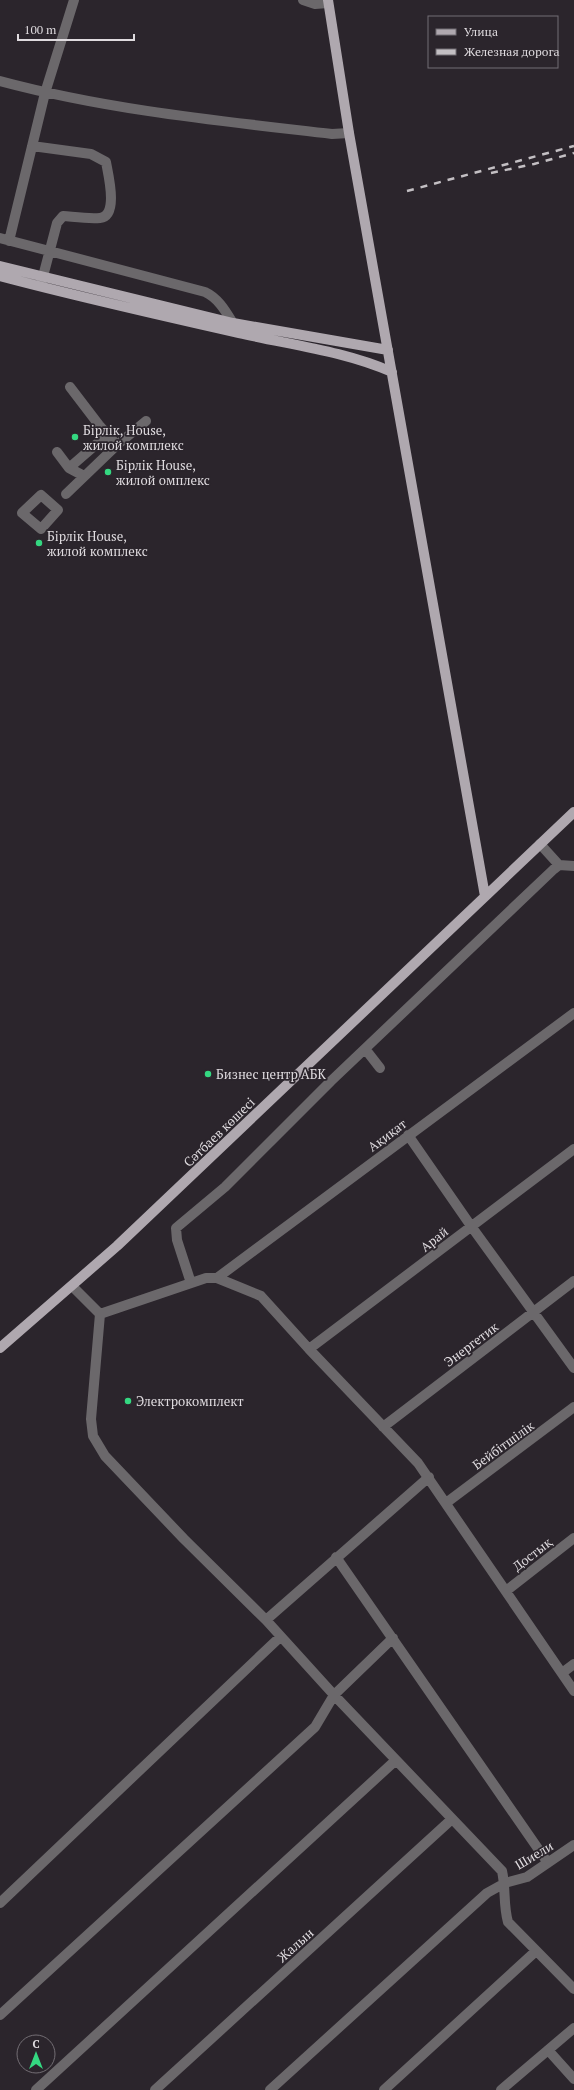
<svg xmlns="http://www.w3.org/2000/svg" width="574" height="2090" font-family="'PT Serif',serif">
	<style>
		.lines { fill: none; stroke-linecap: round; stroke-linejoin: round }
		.minor { stroke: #6b686b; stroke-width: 10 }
		.major { stroke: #afa8af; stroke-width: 10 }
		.rail { stroke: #c3bfc3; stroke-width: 2.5; stroke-dasharray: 7 7; stroke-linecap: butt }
		.poi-dot { fill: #34d881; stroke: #2b252c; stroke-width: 1.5 }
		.labels { text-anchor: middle; stroke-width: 3.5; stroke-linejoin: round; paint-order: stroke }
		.poi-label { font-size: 13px; fill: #dfdbdf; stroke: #2b252c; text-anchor: start }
		.street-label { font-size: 13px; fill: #dfdbdf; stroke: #2b252c }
	</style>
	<rect width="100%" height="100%" fill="#2b252c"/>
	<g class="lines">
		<path class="minor" d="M303 0 315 4 328 3
			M0 81C108 110 221 121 332 134L349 133
			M32 146 91 154 106 162C108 174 119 216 100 218 88 219 75 217 63 216L57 223 41 284
			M0 238 205 292C220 299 227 314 236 328
			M9 241 45 93 74 0
			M70 387 99 425 117 445 146 421
			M57 452 69 468 84 476
			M69 468 107 435
			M66 494 117 445
			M41 495 58 510 41 529 22 513Z
			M540 844 559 865
			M366 1050 380 1068
			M408 1135 471 1226 574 1368
			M217 1278 574 1013
			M191 1283 177 1240 176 1228 225 1187 331 1081 554 869 559 865 574 866
			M72 1286 100 1314
			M100 1314 91 1419 93 1436 105 1456 184 1539 266 1620 334 1695 502 1871C506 1888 503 1905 508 1922L574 1989
			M100 1314 206 1278H217L261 1296 309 1349 418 1463 574 1691
			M309 1349 574 1149
			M383 1427 574 1281
			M446 1503 574 1407
			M336 1557 548 1863
			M506 1591 574 1538
			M266 1620 429 1477
			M562 1673 574 1664
			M0 1903 280 1637
			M0 2015 315 1727 334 1695 393 1638
			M548 2050 574 2079
			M36 2090 396 1760
			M155 2090 452 1819
			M270 2090 487 1893 505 1883 527 1877 574 1845
			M384 2090 536 1951
			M501 2090 574 2028"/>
		<path class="major" d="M328 0 349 133 485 896
			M0 266 233 323 388 350
			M0 276C79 297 159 315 239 333 291 345 344 351 392 372
			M0 1348 117 1246 574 812"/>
		<path class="rail" d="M491 173 534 164 574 153
			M407 191 574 146"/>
	</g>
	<g class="poi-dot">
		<circle cx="75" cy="437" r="4"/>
		<circle cx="108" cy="472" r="4"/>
		<circle cx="39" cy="543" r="4"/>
		<circle cx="208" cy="1074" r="4"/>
		<circle cx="128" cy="1401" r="4"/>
	</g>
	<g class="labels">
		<g class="poi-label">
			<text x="83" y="435">Бірлік, House,<tspan x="83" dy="15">жилой комплекс</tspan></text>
			<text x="116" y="470">Бірлік House,<tspan x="116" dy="15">жилой омплекс</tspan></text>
			<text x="47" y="541">Бірлік House,<tspan x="47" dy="15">жилой комплекс</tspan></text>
			<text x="216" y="1079">Бизнес центр АБК</text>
			<text x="136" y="1406">Электрокомплект</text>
		</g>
		<g class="street-label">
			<text transform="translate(219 1132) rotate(-44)" y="5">Сәтбаев көшесі</text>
			<text transform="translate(387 1135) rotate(-37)" y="5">Ақиқат</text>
			<text transform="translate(434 1239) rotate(-38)" y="5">Арай</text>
			<text transform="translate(471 1344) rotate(-37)" y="5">Энергетик</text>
			<text transform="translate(503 1445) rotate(-36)" y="5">Бейбітшілік</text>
			<text transform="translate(532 1554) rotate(-38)" y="5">Достық</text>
			<text transform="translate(534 1855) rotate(-31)" y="5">Шиели</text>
			<text transform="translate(295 1945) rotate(-42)" y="5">Жалын</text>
		</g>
	</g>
	<rect x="428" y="16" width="130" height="52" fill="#2b252c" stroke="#736e74"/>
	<rect x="436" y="29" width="20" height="6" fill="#afa8af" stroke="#736e74"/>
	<text x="464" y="36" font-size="12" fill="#dfdbdf">Улица</text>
	<rect x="436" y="49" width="20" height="6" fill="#c3bfc3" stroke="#736e74"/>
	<text x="464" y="56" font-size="12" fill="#dfdbdf">Железная дорога</text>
	<g transform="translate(36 2054)"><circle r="19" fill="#2b252c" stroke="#736e74"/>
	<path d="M0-3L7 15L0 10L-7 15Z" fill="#34d881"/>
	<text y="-6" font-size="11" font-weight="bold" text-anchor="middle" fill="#dfdbdf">С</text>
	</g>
	<path d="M18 34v6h116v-6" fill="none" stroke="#dfdbdf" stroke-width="2"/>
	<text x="24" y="34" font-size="12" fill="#dfdbdf" stroke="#2b252c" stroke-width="3" paint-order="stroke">100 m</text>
</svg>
